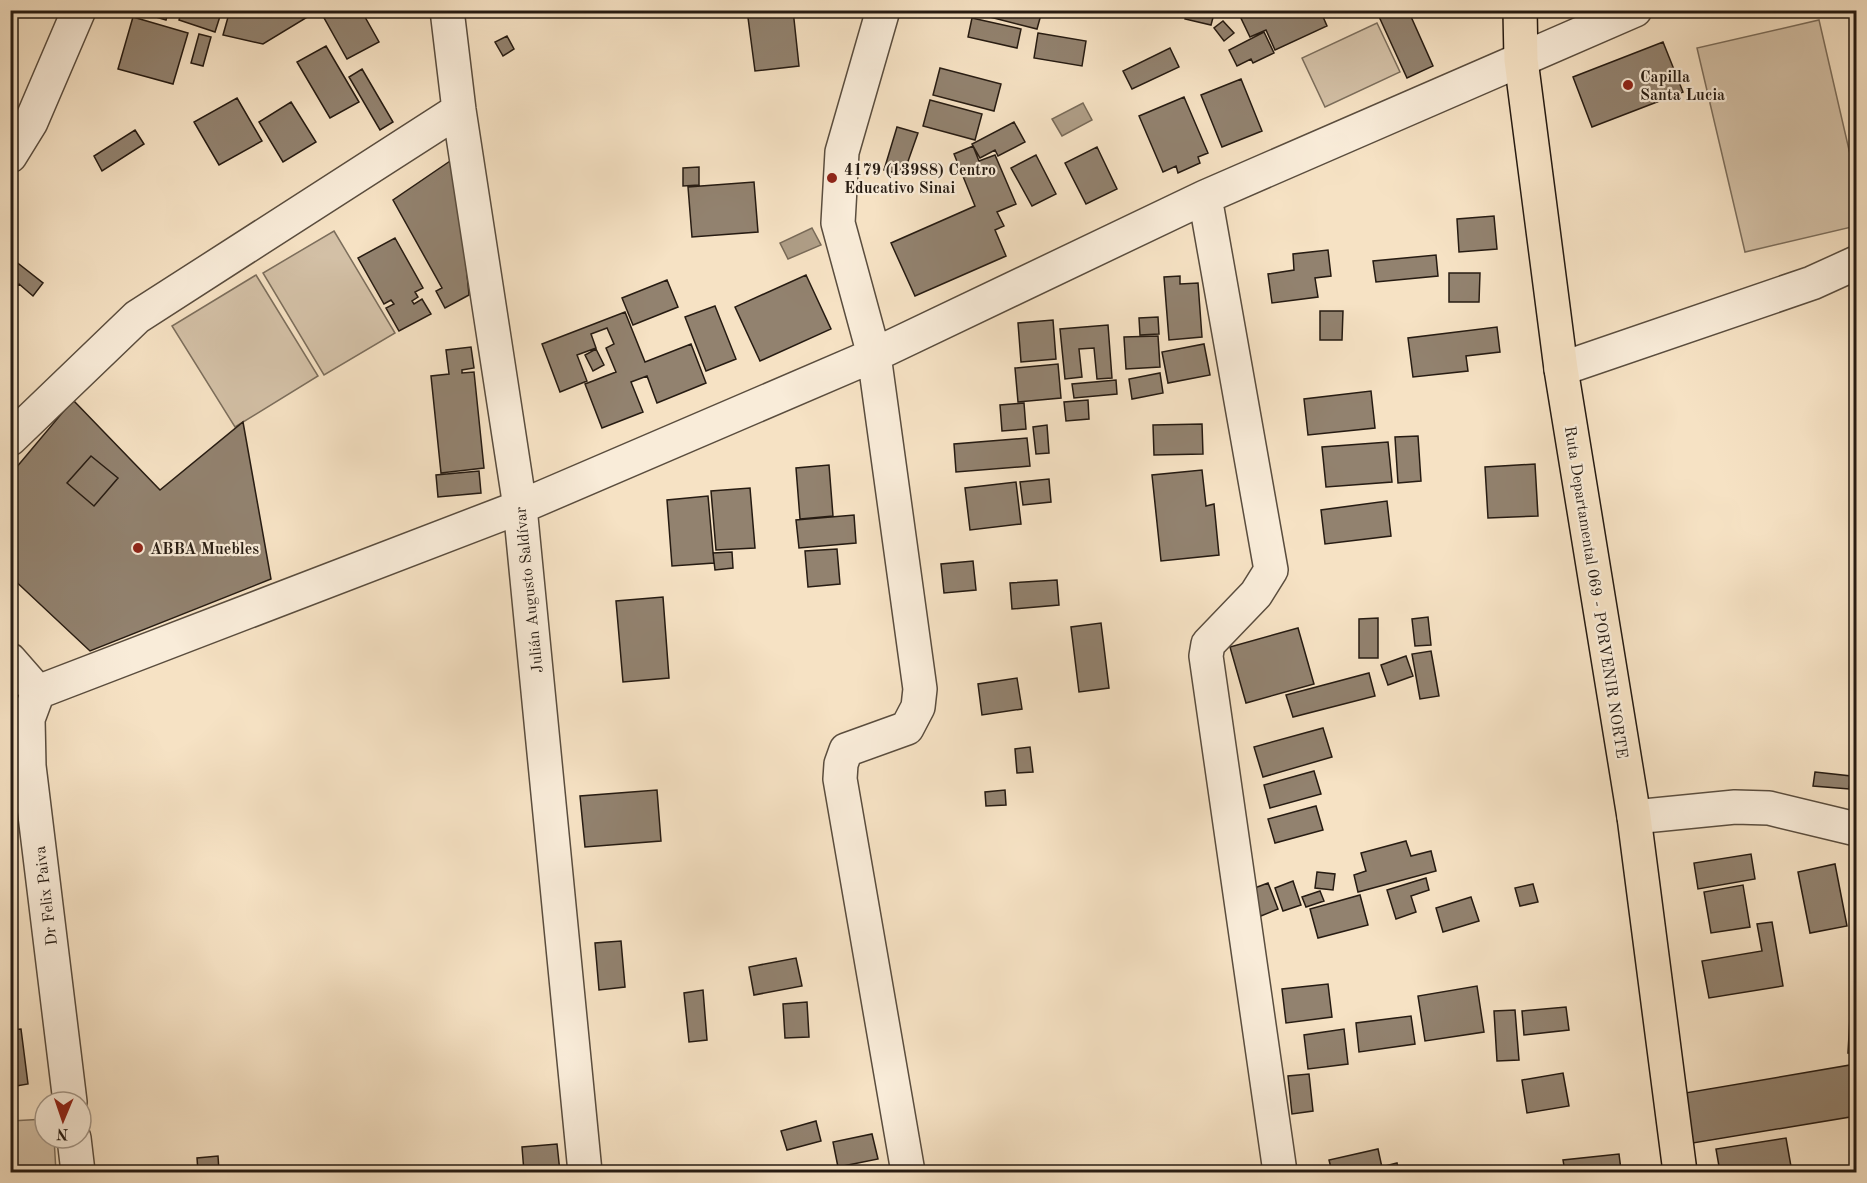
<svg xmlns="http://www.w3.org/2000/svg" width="1867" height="1183" font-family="'Old Standard TT',serif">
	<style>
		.green { fill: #d3c0a6; stroke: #7c6e5c; stroke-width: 1.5 }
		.water { fill: #af9e87; stroke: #786a58; stroke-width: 1.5 }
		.building { fill: #92826f; stroke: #261b12; stroke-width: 1.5 }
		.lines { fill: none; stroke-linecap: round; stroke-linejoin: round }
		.minor-casing { stroke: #5a4d3e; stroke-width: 36 }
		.major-casing { stroke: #261b12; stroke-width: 36 }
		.minor { stroke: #f9ecd9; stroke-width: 33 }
		.major { stroke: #f6e2c4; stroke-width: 33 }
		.poi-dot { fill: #8f2418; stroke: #f9ecd9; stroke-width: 2 }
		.labels { text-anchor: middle; stroke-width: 4.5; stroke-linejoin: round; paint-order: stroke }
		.poi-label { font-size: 16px; font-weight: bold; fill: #261b12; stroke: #f9ecd9; text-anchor: start }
		.street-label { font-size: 16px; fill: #261b12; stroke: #f9ecd9 }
	</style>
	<rect width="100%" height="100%" fill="#f6e2c4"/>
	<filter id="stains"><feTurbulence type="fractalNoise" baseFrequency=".00333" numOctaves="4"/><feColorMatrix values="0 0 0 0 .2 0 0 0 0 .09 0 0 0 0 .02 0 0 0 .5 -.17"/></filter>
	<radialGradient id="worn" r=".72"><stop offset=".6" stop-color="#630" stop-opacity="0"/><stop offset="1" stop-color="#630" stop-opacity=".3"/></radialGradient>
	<path class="green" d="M1819 20 1856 180V226L1745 252 1697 48Z
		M1377 23 1400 72 1325 107 1302 58Z
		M334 231 395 333 324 375 263 273Z
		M256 275 318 376 235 427 172 326Z
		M45 1119V1138H54L56 1172H11V1121Z"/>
	<path class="water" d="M1083 103 1092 120 1062 136 1052 119Z
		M812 228 821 245 788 259 780 243Z"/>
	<path class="building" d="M133 10H169L166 20Z
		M182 10H222L215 32 179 20Z
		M230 10H319L263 44 223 35Z
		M334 10H361L379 42 347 59 323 16Z
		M747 10H793L799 66 755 71Z
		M979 10H1039L1042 11 1037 29 978 14Z
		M1187 10H1215L1211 25 1185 19Z
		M1248 10H1275L1276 14 1284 10H1320L1327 26 1275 50 1266 30 1250 37 1239 14Z
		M1376 10H1408L1433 66 1407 78Z
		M133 17 188 33 173 84 118 69Z
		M972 18 1021 29 1017 48 968 37Z
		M1223 21 1234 33 1224 41 1214 28Z
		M1264 32 1274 53 1253 63 1251 59 1237 66 1229 50Z
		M1038 33 1086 41 1082 66 1034 58Z
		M199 34 211 37 203 66 191 63Z
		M507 36 514 49 503 56 495 42Z
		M1663 42 1683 92 1592 127 1573 77Z
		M326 46 359 102 330 118 297 62Z
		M1170 48 1179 67 1132 89 1123 71Z
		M940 68 1001 84 994 111 933 95Z
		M362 69 393 122 380 130 349 77Z
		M1241 79 1262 131 1222 147 1201 95Z
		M1184 97 1208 153 1198 157 1200 163 1178 173 1176 166 1163 172 1139 116Z
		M237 98 262 141 219 165 194 122Z
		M930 100 982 114 975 140 923 126Z
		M291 102 316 142 283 162 259 122Z
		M1014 122 1025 142 998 156 995 150 980 158 972 144Z
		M897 127 918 133 906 167 895 173 884 170Z
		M135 130 144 144 102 171 94 156Z
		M973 146 979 161 995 155 1016 204 997 212 1004 226 995 230 1006 256 915 296 891 243 975 206 954 154Z
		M1097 147 1117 189 1086 204 1065 163Z
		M1036 155 1056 194 1032 206 1011 168Z
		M456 157 469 295 445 308 436 291 442 288 393 200Z
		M699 167V185L683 186V168Z
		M754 182 758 232 692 237 688 187Z
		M1494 216 1497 249 1459 252 1457 219Z
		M395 238 423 288 415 292 418 297 412 301 414 304 422 299 431 314 399 331 386 308 394 304 391 300 384 304 358 258Z
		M1328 250 1331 276 1315 278 1318 297 1272 303 1268 274 1294 270 1293 254Z
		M1436 255 1438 276 1376 282 1373 261Z
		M10 257 43 283 33 296 19 284 10 294Z
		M1449 273H1480L1479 302H1449Z
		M806 275 831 329 760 361 735 307Z
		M1180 276V284L1198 283 1202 337 1169 340 1164 277Z
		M667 280 678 307 633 325 622 298Z
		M715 306 736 359 706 371 685 317Z
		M1320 311H1343L1342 340H1320Z
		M625 312 645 362 691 344 706 383 657 403 647 376 631 382 643 412 602 428 585 384 616 372 606 348 614 344 607 328 591 334 596 348 577 355 587 381 560 392 542 344Z
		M1158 317 1159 334 1140 335 1139 318Z
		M1053 320 1056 359 1021 362 1018 323Z
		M1108 325 1112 378 1097 379 1094 348 1079 349 1082 377 1065 379 1060 329Z
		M1497 327 1500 352 1466 356 1468 371 1413 377 1408 338Z
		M1158 336 1160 367 1126 369 1124 337Z
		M1204 344 1210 375 1168 383 1162 352Z
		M471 347 474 368 462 370V373L474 372 484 468 441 473 431 376 449 374 446 350Z
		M596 349 604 365 593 371 585 355Z
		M1058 364 1061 398 1018 402 1015 368Z
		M1160 373 1163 393 1132 399 1129 379Z
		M1116 380 1117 394 1074 398 1072 384Z
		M1371 391 1375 428 1308 435 1304 399Z
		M73 400 160 490 243 422 271 579 90 651 10 576V475Z
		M1088 400 1089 419 1066 421 1064 402Z
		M1024 403 1026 429 1002 431 1000 405Z
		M1202 424 1203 454 1154 455 1153 425Z
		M1047 425 1049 453 1036 454 1033 427Z
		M1418 436 1421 481 1398 483 1395 437Z
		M1027 438 1030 466 956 472 954 444Z
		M1388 442 1392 482 1326 487 1322 447Z
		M91 456 118 478 94 506 67 483Z
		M1535 464 1538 516 1488 518 1485 467Z
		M829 465 833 516 800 519 796 468Z
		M1202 470 1206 506 1214 504 1219 555 1161 561 1152 475Z
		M479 471 481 493 438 497 436 475Z
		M1049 479 1051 502 1023 505 1020 482Z
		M1016 482 1021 524 970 530 965 488Z
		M750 488 755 548 716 550 711 491Z
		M708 496 714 563 672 566 667 500Z
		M1387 501 1391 536 1325 544 1321 510Z
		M854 515 856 543 799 548 796 520Z
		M837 549 840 584 808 587 805 551Z
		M732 552 733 568 715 570 713 553Z
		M973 561 976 590 944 593 941 564Z
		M1057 580 1059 605 1012 609 1010 583Z
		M663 597 669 678 623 682 616 601Z
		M1428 617 1431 645 1415 646 1412 619Z
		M1378 618V658H1359V619Z
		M1101 623 1109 688 1079 692 1071 627Z
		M1298 628 1314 684 1246 703 1230 647Z
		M1431 651 1439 696 1420 699 1412 654Z
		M1406 656 1413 676 1388 685 1381 665Z
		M1369 673 1375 696 1293 717 1286 695Z
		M1017 678 1022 709 982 715 978 684Z
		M1323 728 1332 757 1263 777 1254 747Z
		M1030 747 1033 772 1017 773 1015 749Z
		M1314 771 1321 794 1270 808 1264 785Z
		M1815 772 1851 776 1849 789 1813 786Z
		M657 790 661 841 585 847 580 796Z
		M1005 790 1006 805 986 806 985 792Z
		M1316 806 1323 830 1275 843 1268 819Z
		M1406 841 1411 856 1431 851 1436 871 1358 892 1354 875 1366 871 1361 853Z
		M1751 854 1755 879 1698 889 1694 863Z
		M1835 864 1847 926 1810 933 1798 872Z
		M1317 872 1335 874 1333 890 1315 888Z
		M1426 878 1429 890 1411 896 1416 912 1396 919 1387 890Z
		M1293 881 1301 905 1283 911 1275 888Z
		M1268 883 1278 909 1261 916 1252 889Z
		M1533 884 1538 902 1520 906 1515 888Z
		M1743 885 1750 927 1711 933 1704 892Z
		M1320 891 1324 901 1306 907 1302 897Z
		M1360 895 1368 925 1318 938 1310 909Z
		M1471 897 1479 921 1443 932 1436 908Z
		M1772 922 1783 986 1709 998 1702 961 1762 951 1757 924Z
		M621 941 625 987 599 990 595 943Z
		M796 958 802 986 754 995 749 967Z
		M1328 984 1332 1017 1286 1023 1282 989Z
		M1477 986 1484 1032 1425 1041 1418 996Z
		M703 990 707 1040 689 1042 684 993Z
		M807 1002 809 1037 785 1038 783 1004Z
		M1566 1007 1569 1030 1524 1035 1522 1011Z
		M1515 1010 1519 1060 1497 1061 1494 1011Z
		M1411 1016 1415 1044 1359 1052 1356 1023Z
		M1850 1017H1856V1053H1848Z
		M21 1029 28 1084 10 1087V1030Z
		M1344 1029 1348 1064 1308 1069 1304 1035Z
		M1856 1064V1116L1693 1143 1685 1093Z
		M1563 1073 1569 1106 1527 1113 1522 1080Z
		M1309 1074 1313 1111 1292 1114 1288 1076Z
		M816 1121 821 1141 787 1150 781 1131Z
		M872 1134 878 1159 838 1167 833 1142Z
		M1786 1138 1792 1172H1720L1716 1149Z
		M557 1144 560 1172H524L522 1147Z
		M1378 1149 1383 1172H1332L1329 1160Z
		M1619 1154 1621 1170 1632 1168V1172H1565L1563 1160Z
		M218 1156 219 1171 198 1172 197 1158Z
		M1397 1163 1399 1172H1386L1385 1166Z"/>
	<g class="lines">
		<defs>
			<path id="minor" d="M447 10 459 110 520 507 585 1172
				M883 10 842 152 838 223 874 355 920 689 918 707 907 728 846 750 841 764 840 779 908 1172
				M10 156 31 122 79 10
				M1205 197 1271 570 1256 594 1208 644 1206 656 1280 1172
				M1561 369 1812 283 1856 263
				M10 439 137 317 459 110
				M10 660 38 692
				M38 692 520 507 874 355 1205 197 1635 10
				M38 692 28 719 29 766 70 1102
				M1634 817 1735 807 1769 808 1856 829
				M74 1138 78 1172"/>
			<path id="major" d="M1520 10 1521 60 1561 369 1634 817 1680 1172"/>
		</defs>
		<use href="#minor" class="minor-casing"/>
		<use href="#major" class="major-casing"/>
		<use href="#minor" class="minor"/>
		<use href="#major" class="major"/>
	</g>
	<g class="poi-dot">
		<circle cx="1628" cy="85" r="6"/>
		<circle cx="832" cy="178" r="6"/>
		<circle cx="138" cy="548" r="6"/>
	</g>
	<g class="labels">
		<g class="poi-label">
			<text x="1640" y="82">Capilla<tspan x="1640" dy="18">Santa Lucia</tspan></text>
			<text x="844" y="175">4179 (13988) Centro<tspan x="844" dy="18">Educativo Sinai</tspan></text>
			<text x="150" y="554">ABBA Muebles</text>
		</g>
		<g class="street-label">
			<text transform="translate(528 590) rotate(-96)" y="6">Julián Augusto Saldívar</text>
			<text transform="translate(1597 592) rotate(81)" y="6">Ruta Departamental 069 - PORVENIR NORTE</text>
			<text transform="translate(45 896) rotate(-97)" y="6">Dr Felix Paiva</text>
		</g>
	</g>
	<rect width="1867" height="1183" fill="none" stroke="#f6e2c4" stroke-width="36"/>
	<rect x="12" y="12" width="1843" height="1159" fill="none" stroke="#261b12" stroke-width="3"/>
	<rect x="18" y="18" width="1831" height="1147" fill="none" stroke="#261b12" stroke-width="1.5"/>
	<g transform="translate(63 1120) rotate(182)"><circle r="28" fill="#f9ecd9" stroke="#a59889" stroke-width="1.5"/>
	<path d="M0-4.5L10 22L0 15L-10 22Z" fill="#8f2418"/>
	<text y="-9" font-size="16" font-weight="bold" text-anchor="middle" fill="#261b12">N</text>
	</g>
	<rect width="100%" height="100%" filter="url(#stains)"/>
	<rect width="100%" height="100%" fill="url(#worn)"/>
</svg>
